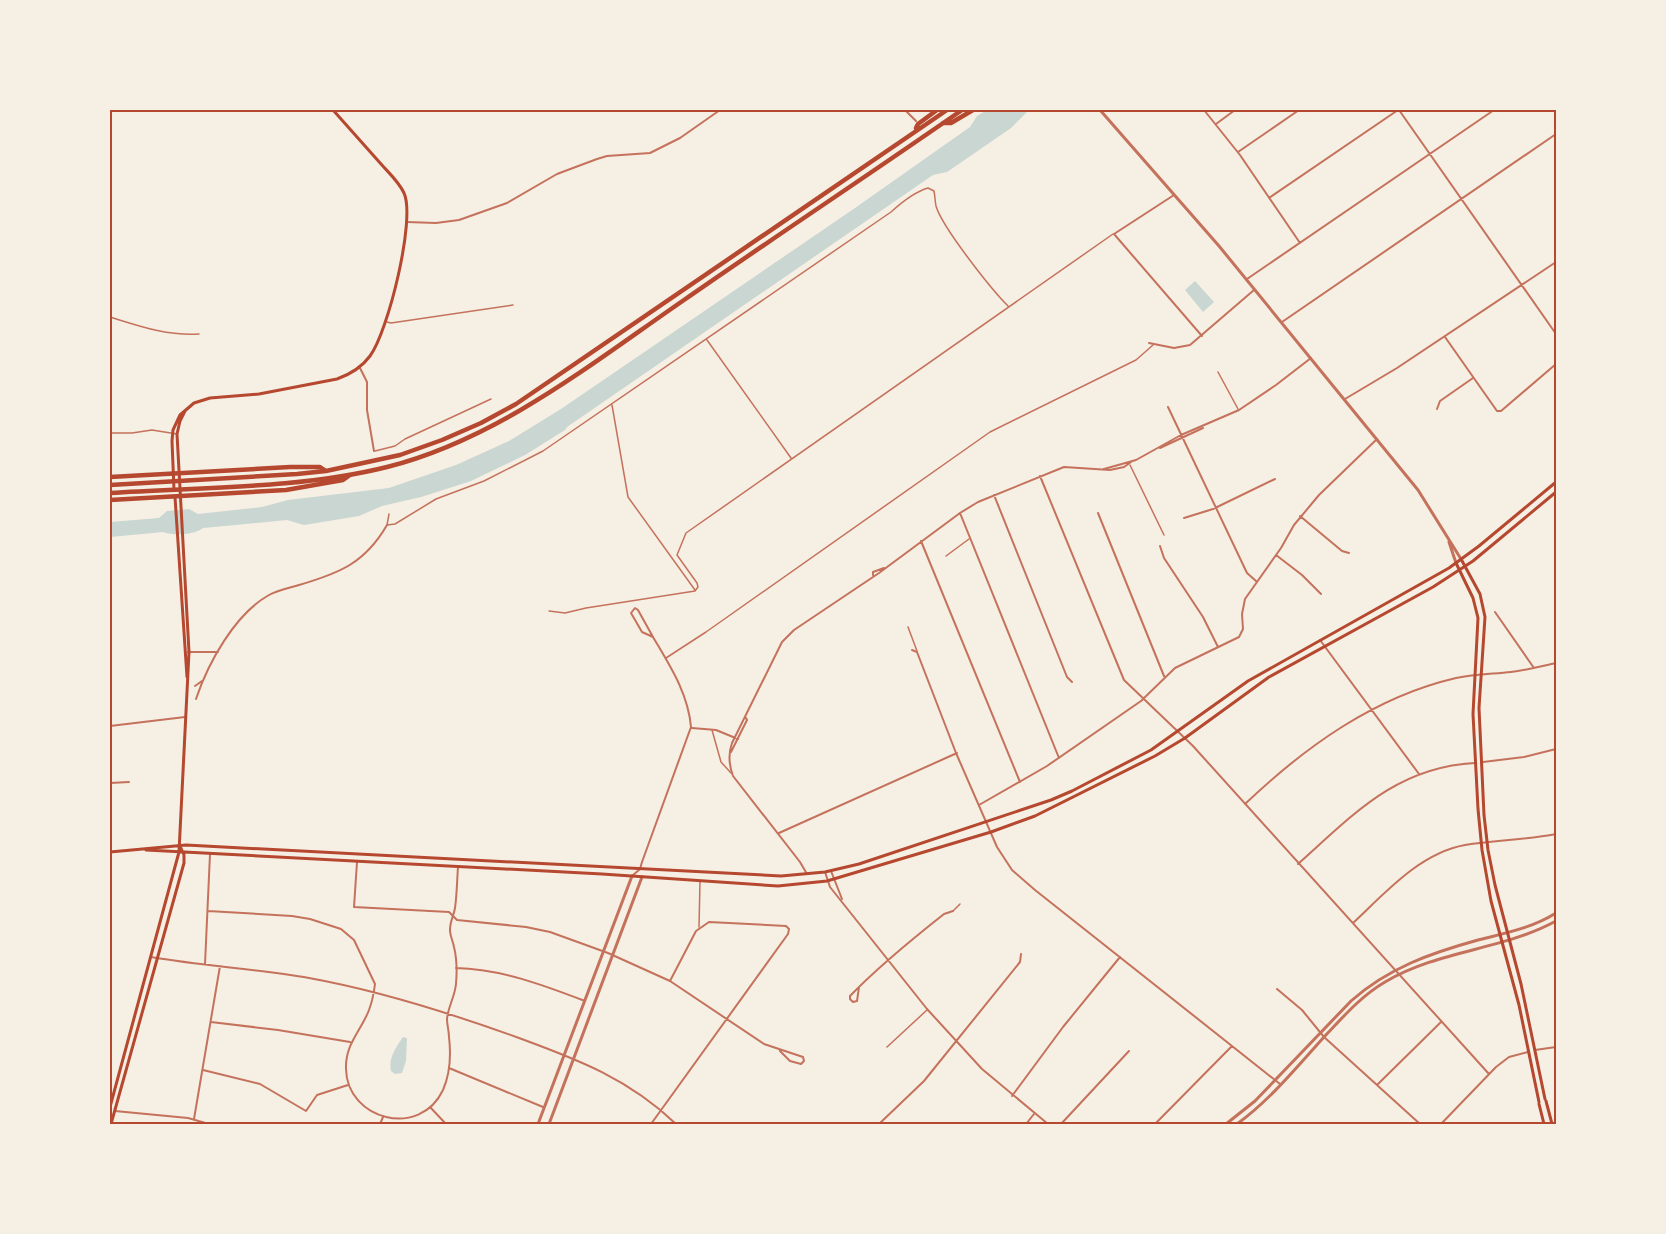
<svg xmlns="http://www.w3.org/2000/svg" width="1666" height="1234" font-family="'Sofia Sans Condensed',sans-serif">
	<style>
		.water { fill: #c9d6d2 }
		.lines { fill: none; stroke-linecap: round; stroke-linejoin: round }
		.service { stroke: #c5725c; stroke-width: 1.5 }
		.minor { stroke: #c5725c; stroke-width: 2 }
		.tertiary { stroke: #c5725c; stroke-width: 3 }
		.secondary { stroke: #b5482f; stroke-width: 3 }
		.motorway { stroke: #b5482f; stroke-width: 4.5 }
		.neatline { fill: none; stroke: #b5482f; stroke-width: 2 }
	</style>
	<rect width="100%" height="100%" fill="#f6efe4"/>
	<path class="water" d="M987 110H1029L1011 128 947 172 933 175 567 427 565 430 525 455 471 481 421 497 382 506 359 516 304 525 287 520 203 528C194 535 174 536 163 532L110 537V522L159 518 167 511 189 509 198 514 262 507 288 500 389 488 456 465 509 441 561 409 855 208 970 127 977 116Z
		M1195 281 1214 302 1203 312 1185 290Z
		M403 1037 407 1038 406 1061 402 1073 395 1074 391 1071C388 1059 396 1047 403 1037Z"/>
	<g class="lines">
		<path class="service" d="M110 317C139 326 167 336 199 334
			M387 322 391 323 513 305
			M707 340 791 458
			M1218 372 1238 409
			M612 405 628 497 695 590
			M110 433H132L152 430 177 434
			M375 451 395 446 405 439 491 399
			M1130 465 1164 535
			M389 514 387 525 395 524 436 499 484 481 543 451 891 212C902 202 914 192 928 188L934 191C935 196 935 201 936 206 942 227 991 289 1008 306
			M946 556 969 539
			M695 591 698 587 697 583 677 555 686 533 1113 234
			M549 611 565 613 586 608 695 591
			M908 627 917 651
			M666 658 706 632 990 432 1136 360 1153 345
			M712 730 721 762 731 773
			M953 911 960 904
			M699 927 700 881
			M887 1047 927 1010"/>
		<path class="minor" d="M905 110 916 121
			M1204 110 1240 155 1300 243
			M1399 110 1556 334
			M1216 124 1235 110
			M1238 152 1299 110
			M1174 195 1114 234 1202 336
			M1269 198 1398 110
			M407 222 436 223 459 220 507 203 557 174 597 159 607 156 650 153 680 138 720 110
			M1247 279 1494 110
			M1282 322 1556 134
			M1445 337 1497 411H1501L1556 364
			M1149 343 1174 348 1190 345 1254 290
			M360 368 367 382V410L374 451
			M1345 399 1397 368 1556 262
			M1168 407 1247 573 1256 581
			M1437 409 1440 401 1473 378
			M1160 448 1203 428
			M1104 469 1136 460 1181 435 1239 410 1276 385 1311 358
			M1040 476 1124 680 1193 746 1489 1074
			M994 495 1067 677 1072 682
			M960 513 1059 758
			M1098 513 1164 676
			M1300 516 1342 551 1349 553
			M1184 518 1213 509 1275 479
			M921 541 1020 782
			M1160 546 1164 558 1203 617 1218 647
			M1276 555 1302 575 1321 594
			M873 575V572L884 568
			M635 608 638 610 653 637 642 632 631 613Z
			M1495 612 1534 668
			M1320 640 1419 774
			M912 650 917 652 956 753 997 847 1012 870 1035 890 1280 1084
			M188 652H218
			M195 686 202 681
			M196 699C208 663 235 614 269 595 278 590 289 588 299 585 340 573 365 563 387 525
			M110 726 185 717
			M692 728 716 730 738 739
			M731 752 747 720 746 718
			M1483 762 1524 757 1556 749
			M110 783 129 782
			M1245 804C1305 747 1374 697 1456 678 1475 674 1493 674 1511 672 1527 670 1542 666 1556 663
			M979 805 1047 766 1141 701 1175 668 1239 637 1243 629 1242 614 1245 599 1281 548 1294 525 1319 495 1377 439
			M779 833 957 753
			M357 862 354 907 449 912 457 920 526 927 550 932 608 953 670 981 764 1044 803 1057 804 1061 801 1064 790 1061 780 1051
			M1298 864C1353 815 1396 767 1475 763
			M831 871 842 899
			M825 872 830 887 927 1009 982 1069 1048 1124
			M807 874 800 862 733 776C729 765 728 754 732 743L782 642 794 630 879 573 960 513 978 502 1064 467 1110 470 1124 467 1131 462
			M632 876 640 869 642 862 691 727C688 693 670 666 653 637
			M208 911 292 916 310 919 341 929 354 940 375 984C374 992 372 1002 369 1010 361 1031 345 1044 346 1069 347 1120 420 1139 443 1090 450 1074 451 1054 449 1037 449 1031 447 1025 447 1019 448 1007 455 996 456 984 457 972 457 959 454 947 453 941 450 936 450 930 450 921 454 915 455 908 457 894 457 880 458 867
			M1353 923C1385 893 1420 853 1465 845 1496 840 1525 840 1556 834
			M151 957C203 966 257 969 309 978 381 991 450 1013 519 1038 579 1060 629 1079 676 1124
			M205 964 210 854
			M456 968C501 969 543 985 585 1001
			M859 987 857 1001 853 1002 850 999V996C879 966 911 940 944 914L953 911
			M1277 989 1302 1010 1324 1037 1420 1124
			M211 1022 278 1030 350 1042
			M1535 1050 1556 1047
			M449 1068 543 1107
			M203 1070 260 1084 306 1111 317 1095 348 1085
			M1377 1085 1441 1022
			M1012 1096 1063 1027 1120 957
			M430 1107 446 1124
			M115 1111 188 1118 209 1124
			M194 1119 220 966
			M380 1124 383 1117
			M651 1124 788 934 789 929 786 926 709 922 696 931 670 981
			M879 1124 924 1081 1020 962 1021 954
			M1026 1124 1034 1114
			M1061 1124 1129 1051
			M1155 1124 1232 1046
			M1441 1124 1496 1067 1509 1057 1528 1052"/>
		<path class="tertiary" d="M1100 110 1219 246 1418 490 1461 559
			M1449 542 1456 563
			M538 1124 632 876
			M549 1124 642 877
			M1226 1124 1255 1101 1351 1001C1388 968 1431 953 1478 940 1506 933 1532 928 1556 913
			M1237 1124C1270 1100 1297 1067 1324 1037 1343 1017 1361 996 1385 982 1439 950 1503 950 1556 921"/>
		<path class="secondary" d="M174 490 172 441 173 430 180 415 194 403 210 398 259 394 337 379C351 374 362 367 370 356 388 332 416 219 404 193 399 182 389 173 381 164 365 146 349 128 333 110
			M175 497 187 677
			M1461 559 1480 594 1485 617 1479 708 1484 815 1488 850 1495 885 1521 984 1545 1099
			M1456 563 1473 598 1478 618 1473 714 1478 809 1482 850 1491 901 1519 1005 1539 1102
			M146 850 602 874 778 886 827 881 991 832 1035 816 1155 756 1185 738 1269 677 1433 587 1473 561 1556 492
			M110 852 186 845 781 876 825 872 859 864 1051 800 1072 791 1151 750 1248 681 1449 568 1479 546 1556 482
			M1546 1101 1552 1124
			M1539 1104 1544 1124
			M110 1107 179 852 189 652 177 434 180 421 185 411
			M111 1124 184 863V855L180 846"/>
		<path class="motorway" d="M943 123H951L973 110
			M916 128 918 124 937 110
			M110 477 290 467H320L326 471
			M110 485 297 474 326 471 400 455 442 440 481 423 516 404 947 110
			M110 493C200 487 299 489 387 467 498 439 591 364 684 300 776 236 870 174 962 110
			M110 500 286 490 343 480 350 475"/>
	</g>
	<rect width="1666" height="1234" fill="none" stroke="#f6efe4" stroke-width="222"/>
	<rect x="111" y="111" width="1444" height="1012" class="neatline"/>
</svg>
